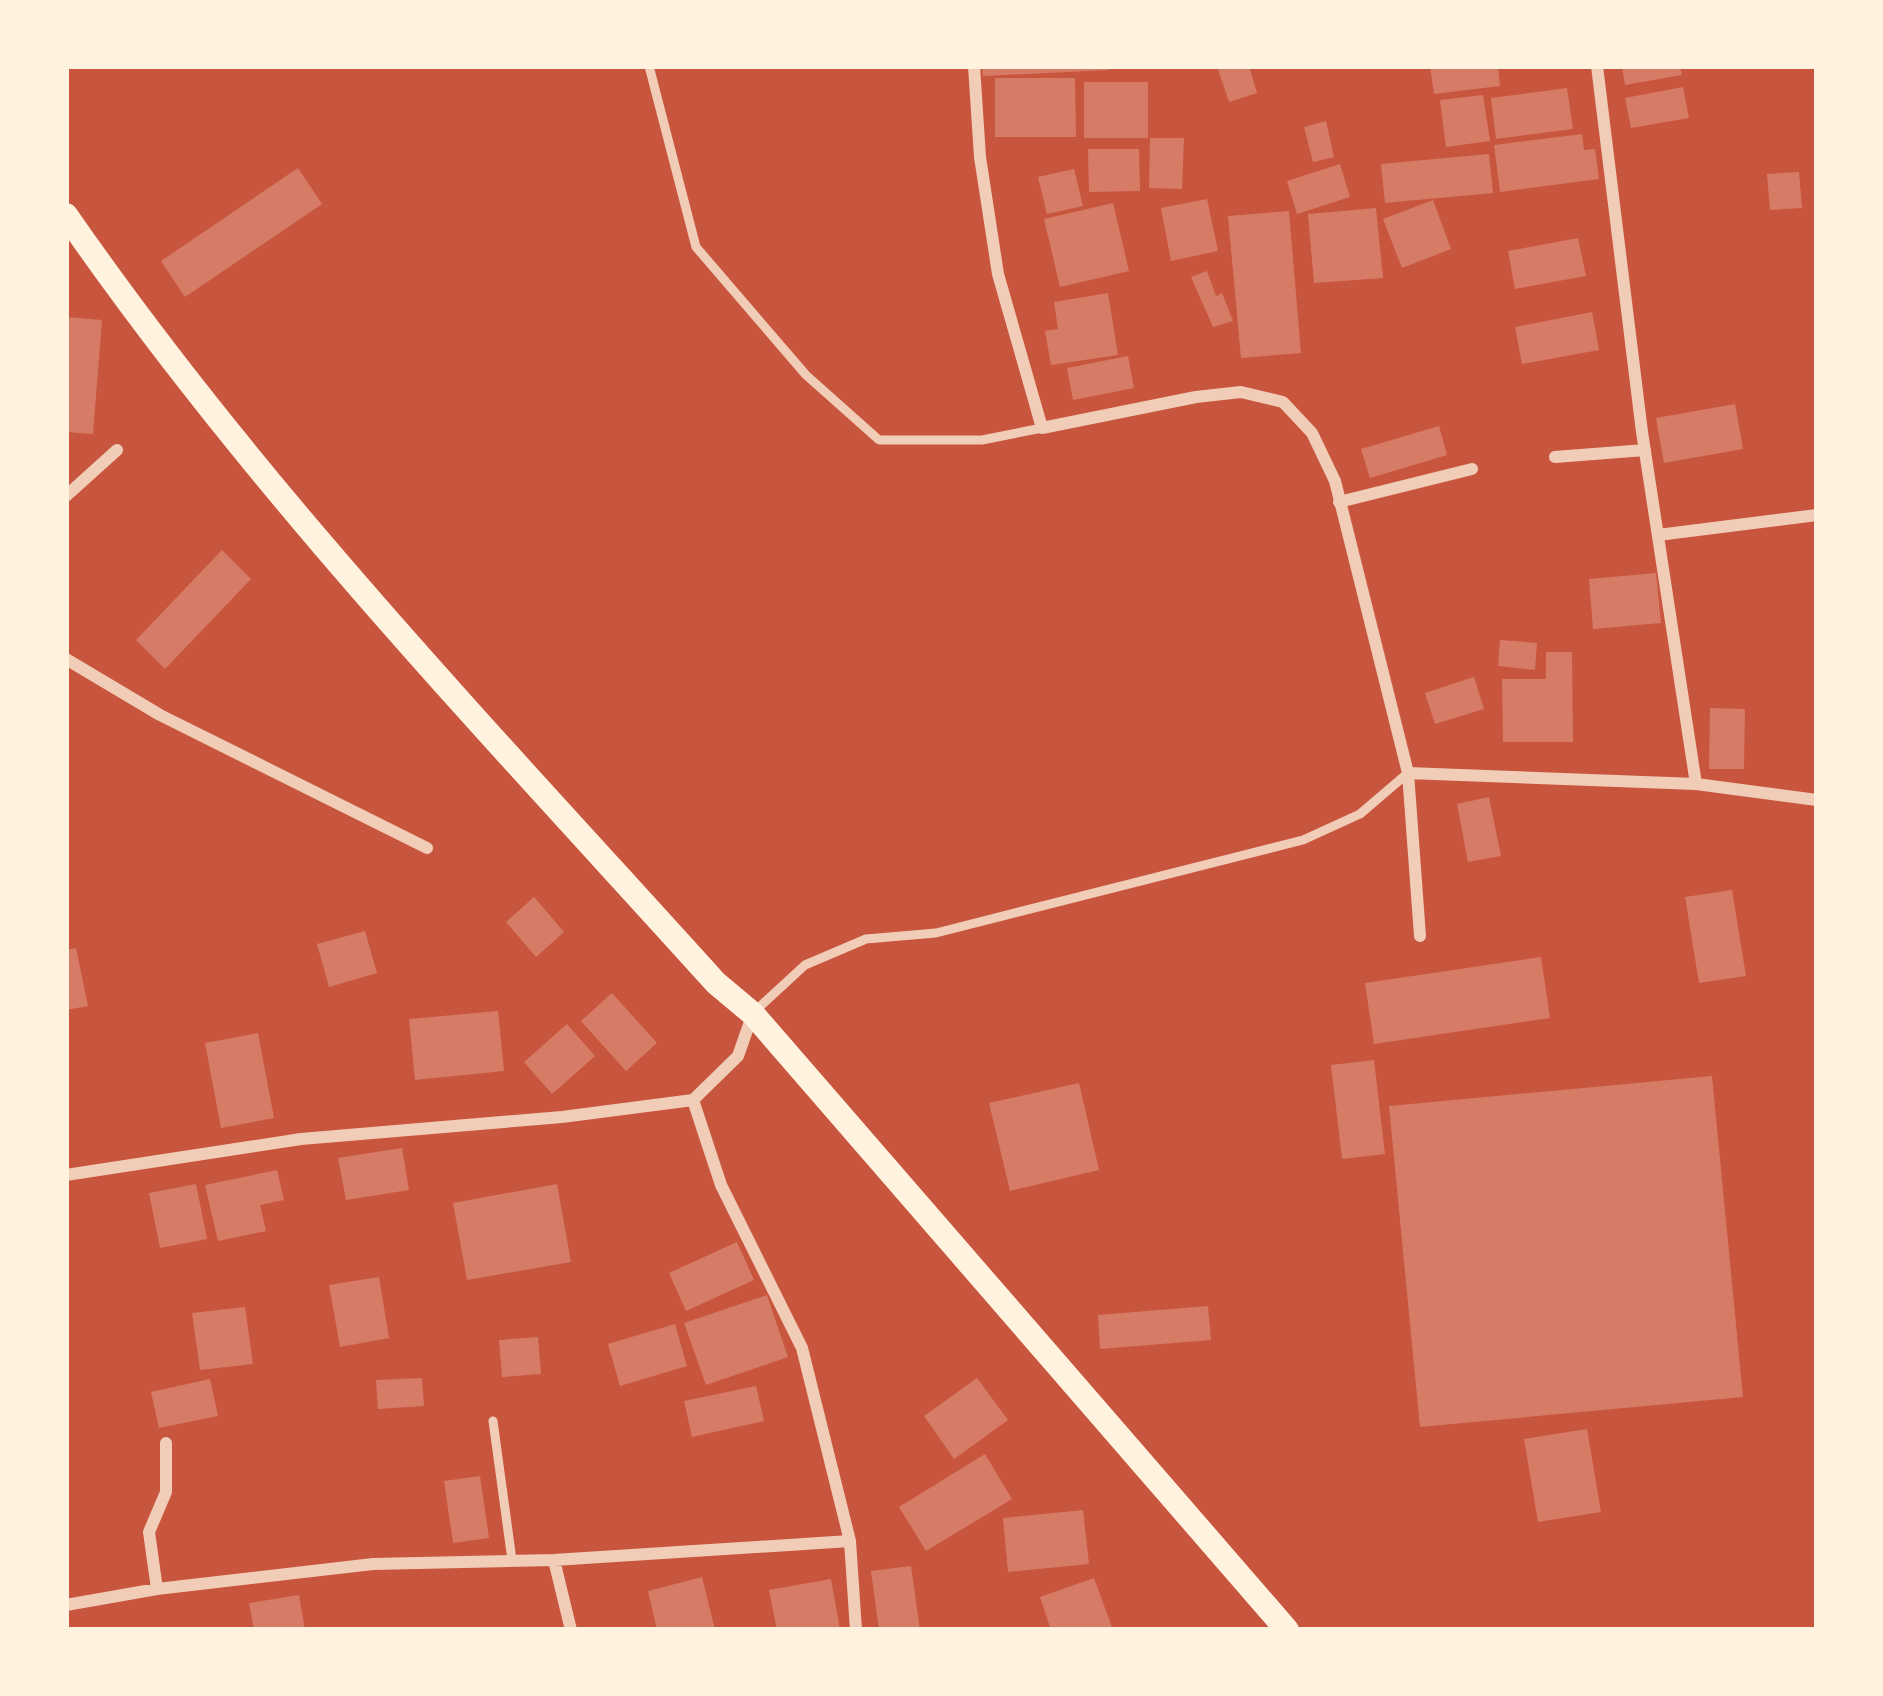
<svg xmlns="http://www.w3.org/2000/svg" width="1883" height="1696" font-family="Roboto,sans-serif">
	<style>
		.building { fill: #d67c66 }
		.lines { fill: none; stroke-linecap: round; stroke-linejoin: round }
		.service { stroke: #f1ccb7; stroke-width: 9 }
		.minor { stroke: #f1ccb7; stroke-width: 12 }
		.secondary { stroke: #fff3e0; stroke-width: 24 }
	</style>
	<rect width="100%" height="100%" fill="#c8553d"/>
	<path class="building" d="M982 66H1109V70L983 76Z
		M1217 66H1249L1257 93 1229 102Z
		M1430 66H1498L1500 86 1434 94Z
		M1622 66H1680L1682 75 1625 85Z
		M995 78H1075L1076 137H995Z
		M1084 82H1148V138H1084Z
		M1683 87 1689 118 1631 128 1625 98Z
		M1567 88 1573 129 1496 139 1491 98Z
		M1483 95 1490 141 1446 147 1440 100Z
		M1326 121 1334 157 1313 162 1304 127Z
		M1582 134 1584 150 1595 149 1599 179 1500 192 1494 145Z
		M1150 138H1184L1182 189 1149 188Z
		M1088 149H1139L1140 191 1089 192Z
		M1489 154 1493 193 1385 203 1381 164Z
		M1340 164 1350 197 1297 214 1287 181Z
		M298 168 322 204 185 297 161 261Z
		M1074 169 1083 206 1047 214 1038 177Z
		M1799 172 1802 208 1770 210 1767 174Z
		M1207 199 1218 251 1171 261 1161 208Z
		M1433 200 1451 249 1402 268 1383 219Z
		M1113 203 1129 271 1060 287 1044 219Z
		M1376 208 1383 278 1314 283 1308 214Z
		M1289 211 1301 353 1241 358 1228 216Z
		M1578 238 1586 276 1515 289 1508 251Z
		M1207 271 1216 296 1222 293 1233 321 1213 327 1191 277Z
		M1108 293 1118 355 1051 365 1045 331 1058 329 1054 302Z
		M1592 312 1599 350 1522 364 1515 327Z
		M66 317 102 320 93 434 66 432Z
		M1128 356 1134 388 1073 400 1067 368Z
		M1735 404 1743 449 1664 463 1656 418Z
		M1439 426 1447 455 1370 478 1361 449Z
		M222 550 251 579 165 669 136 640Z
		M1656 573 1661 623 1593 629 1589 579Z
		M1500 640 1537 643 1535 670 1498 666Z
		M1546 652H1572L1573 742H1503L1502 679H1546Z
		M1474 677 1484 709 1435 724 1425 693Z
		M1710 708 1745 709 1744 769H1709Z
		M1489 797 1501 856 1468 862 1457 804Z
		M1732 890 1746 976 1699 983 1685 897Z
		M534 897 564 932 536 957 506 922Z
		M365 931 377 973 329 987 317 944Z
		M76 948 88 1006 66 1010V950Z
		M1541 957 1550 1018 1374 1044 1365 983Z
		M612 993 657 1043 626 1071 581 1021Z
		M498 1011 504 1071 415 1080 409 1019Z
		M567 1024 595 1056 552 1094 524 1062Z
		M258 1033 274 1118 221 1128 205 1043Z
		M1374 1060 1385 1154 1342 1159 1331 1065Z
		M1712 1076 1743 1397 1420 1427 1389 1106Z
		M1079 1083 1099 1170 1010 1191 989 1103Z
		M402 1148 409 1190 346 1200 338 1158Z
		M277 1170 284 1200 260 1205 266 1231 218 1241 205 1185Z
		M196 1184 207 1239 160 1248 149 1193Z
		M557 1184 571 1262 467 1280 453 1203Z
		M737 1242 754 1280 686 1311 669 1273Z
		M379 1277 389 1338 340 1347 329 1285Z
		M767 1295 788 1357 706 1385 684 1323Z
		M1208 1306 1211 1340 1100 1349 1098 1315Z
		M245 1307 253 1364 200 1370 192 1313Z
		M675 1324 687 1366 620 1386 608 1344Z
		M538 1337 541 1374 502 1377 499 1340Z
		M422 1378 424 1406 378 1409 376 1380Z
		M977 1378 1008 1420 954 1459 924 1416Z
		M210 1379 218 1416 159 1428 151 1392Z
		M756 1386 764 1421 692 1437 684 1401Z
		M1587 1429 1601 1512 1538 1522 1524 1439Z
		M985 1454 1012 1499 926 1551 899 1507Z
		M480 1476 489 1538 453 1543 444 1481Z
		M1083 1510 1089 1564 1008 1572 1003 1518Z
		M911 1566 920 1630H879L871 1571Z
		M702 1577 715 1630H657L648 1591Z
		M1094 1578 1113 1630H1051L1040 1597Z
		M831 1579 840 1630H777L769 1590Z
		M299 1595 305 1630H254L249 1603Z"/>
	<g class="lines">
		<path class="service" d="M649 66 696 247 806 375 879 440H982L1042 428
			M755 1011 805 965 866 939 936 933 1303 840 1360 814 1408 773
			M493 1421 512 1560"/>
		<path class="minor" d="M974 66 980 157 998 274 1042 428 1196 397 1241 392 1283 402 1312 433 1335 481 1408 773
			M1597 66 1642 432 1696 784
			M1555 457 1645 450
			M66 496 117 450
			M1339 502 1472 469
			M1658 535 1817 515
			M66 659 160 715 427 848
			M1420 936 1408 773 1696 784 1817 800
			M693 1100 721 1185 802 1348 850 1541 856 1630
			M66 1175 301 1139 562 1117 693 1100 738 1056 752 1016
			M554 1560 850 1541
			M157 1589 149 1532 166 1492V1443
			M66 1605 157 1589 373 1564 554 1560 571 1630"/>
		<path class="secondary" d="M66 215C257 491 492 735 716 983L753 1014 1287 1630"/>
	</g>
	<rect width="1883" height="1696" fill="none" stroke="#fff3e0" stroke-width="138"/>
</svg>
